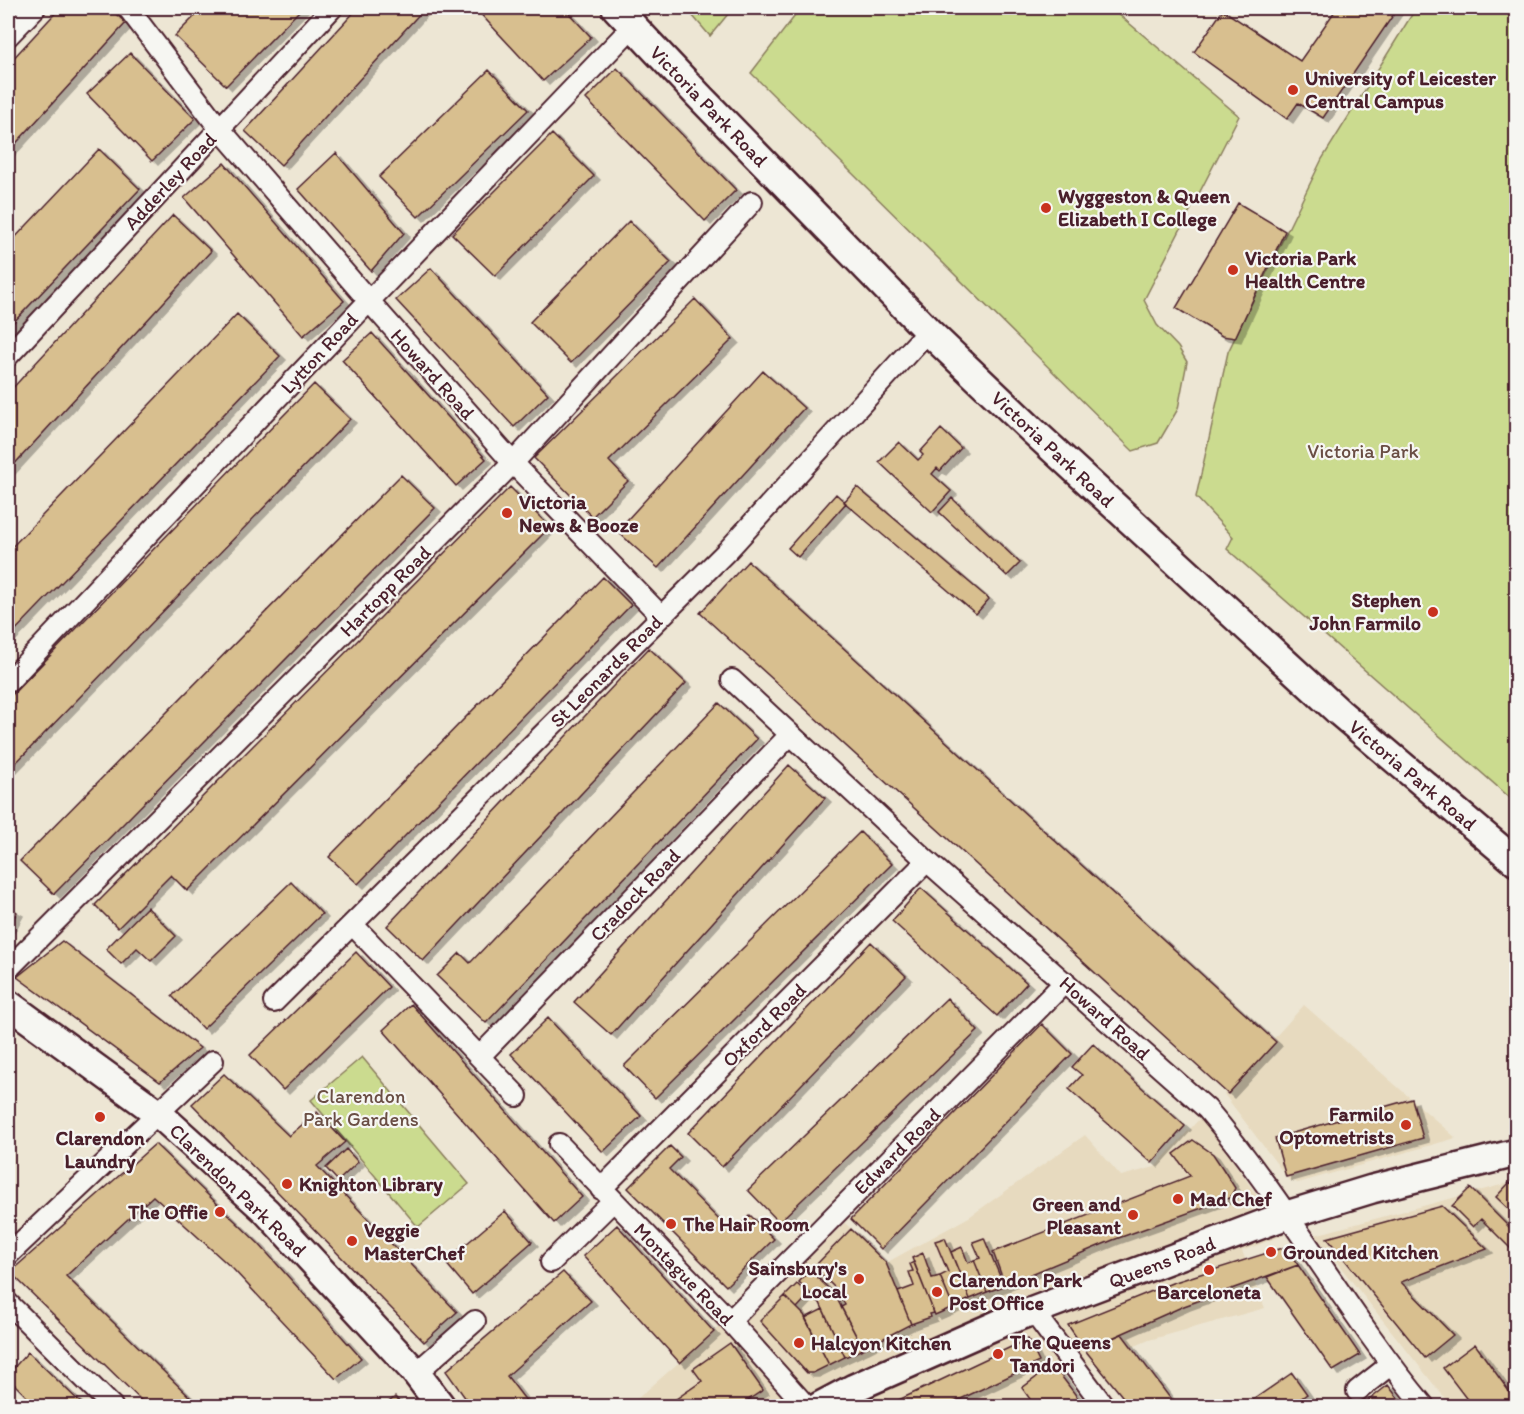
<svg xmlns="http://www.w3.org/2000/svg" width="1524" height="1414" font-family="Itim,sans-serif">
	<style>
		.built { fill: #e7dabf }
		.green { fill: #cbdb8f; stroke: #8a7d5d; stroke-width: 1.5 }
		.building { fill: #d8bf8f; stroke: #4a1f2b; stroke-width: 1.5; filter: url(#shadow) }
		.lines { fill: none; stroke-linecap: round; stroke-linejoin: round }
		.street-casing { stroke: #4a1f2b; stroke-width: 24 }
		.secondary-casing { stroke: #4a1f2b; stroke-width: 32 }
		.street { stroke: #f6f6f2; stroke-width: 20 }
		.secondary { stroke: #f6f6f2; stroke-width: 27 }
		.poi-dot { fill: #c8321e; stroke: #f6f6f2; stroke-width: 2 }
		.labels { text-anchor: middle; stroke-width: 4.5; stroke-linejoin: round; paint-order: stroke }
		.poi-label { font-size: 20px; font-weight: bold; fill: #4a1f2b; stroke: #f6f6f2; text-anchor: start }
		.street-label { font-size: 20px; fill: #4a1f2b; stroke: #f6f6f2 }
		.park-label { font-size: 20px; fill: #6a4e44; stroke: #f6f6f2 }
	</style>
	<defs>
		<filter id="shadow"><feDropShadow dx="6" dy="4" stdDeviation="0" flood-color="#0004"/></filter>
	</defs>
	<rect width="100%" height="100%" fill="#ede6d4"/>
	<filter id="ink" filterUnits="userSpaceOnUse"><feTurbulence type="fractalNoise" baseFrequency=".0167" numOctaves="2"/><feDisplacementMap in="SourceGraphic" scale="12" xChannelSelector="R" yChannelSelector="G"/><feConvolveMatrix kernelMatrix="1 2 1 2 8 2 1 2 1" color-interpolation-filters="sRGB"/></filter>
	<g filter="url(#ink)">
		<path class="built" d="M1304 1005 1456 1138 1298 1183 1289 1180 1224 1094Z
			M1202 1116 1284 1235 1242 1251 1265 1308 1149 1340 1064 1376 1024 1406H629L724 1323 750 1315 845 1223 886 1263 969 1217 1085 1135 1121 1176 1155 1167Z
			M1516 1181V1406H1451L1315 1235Z"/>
		<path class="green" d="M686 8H733L710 36Z
			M801 8H1111L1239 116 1144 300 1157 325 1178 347 1187 362 1178 409 1158 443 1133 451 751 73Z
			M1416 8H1516V803L1227 549 1233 537 1196 497 1228 352 1322 159Z
			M362 1057 469 1184 418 1227 311 1100Z"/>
		<path class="building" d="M60 8H109L126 23 8 152V64Z
			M203 8H302L226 86 175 36Z
			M358 8H425L281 165 245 131Z
			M475 8H564L591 37 543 81Z
			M1337 8H1398L1323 118 1298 103 1287 119 1194 52 1223 10 1300 61Z
			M130 53 195 119 152 161 87 94Z
			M617 68 736 190 705 221 586 99Z
			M489 70 528 110 418 217 379 177Z
			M552 134 594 176 495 276 452 234Z
			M99 149 140 189 8 328V245Z
			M336 153 404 233 371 271 298 189Z
			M224 163 344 301 303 336 184 198Z
			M1238 203 1285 231 1235 338 1222 336 1176 308Z
			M173 215 211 251 8 471V393Z
			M629 221 671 262 571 363 530 322Z
			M431 268 548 394 514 427 396 300Z
			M695 299 733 339 609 461 628 481 592 517 534 458Z
			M237 314 280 356 8 638V551Z
			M372 333 486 459 456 486 342 360Z
			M763 371 804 408 658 568 617 531Z
			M314 384 350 419 8 771V699Z
			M941 429 961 448 940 471 937 468 932 474 951 491 932 512 879 462 899 442 918 460 923 455 920 452Z
			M401 475 435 508 54 894 20 861Z
			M510 487 550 527 187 891 171 875 118 928 95 905Z
			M857 487 989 599 976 614 844 502Z
			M836 494 846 503 798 557 788 548Z
			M952 498 1020 563 1007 576 939 512Z
			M748 561 1276 1042 1228 1094 700 613Z
			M603 577 631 605 358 884 329 857Z
			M649 648 686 683 423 961 387 926Z
			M719 703 757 739 486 1023 437 976 460 953 470 963Z
			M789 765 825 798 611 1035 574 1002Z
			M860 832 892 864 655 1098 624 1066Z
			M291 882 322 914 203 1029 172 996Z
			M921 888 1027 983 997 1016 892 921Z
			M8 907 17 912 8 929Z
			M147 907 176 936 151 961 137 948 121 964 106 949Z
			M62 941 200 1048 160 1082 17 977Z
			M871 942 906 976 722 1167 688 1133Z
			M356 952 389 987 283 1090 250 1055Z
			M947 998 978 1031 779 1222 748 1190Z
			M411 1004 582 1197 554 1223 383 1030Z
			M548 1018 641 1116 603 1152 511 1054Z
			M1042 1024 1072 1054 881 1249 851 1219Z
			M1093 1044 1185 1126 1152 1163 1069 1089 1082 1075 1072 1067Z
			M224 1074 289 1136 317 1112 345 1142 317 1166 457 1312 424 1342 192 1104Z
			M1412 1099 1423 1138 1286 1177 1275 1138Z
			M1193 1140 1213 1154 1223 1169 1235 1188 1230 1198 1113 1240 1005 1285 993 1252 1190 1176 1174 1154Z
			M155 1144 259 1244 361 1358 336 1379 233 1269 153 1196 66 1276 199 1406H147L10 1272Z
			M670 1146 681 1157 669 1169 732 1233 750 1215 774 1239 726 1286 628 1188Z
			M346 1149 358 1162 338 1181 326 1168Z
			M1510 1182 1516 1188V1216L1496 1197Z
			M1470 1188 1516 1234V1254L1481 1219 1473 1227 1452 1206Z
			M1442 1206 1487 1249 1401 1282 1453 1335 1425 1358 1327 1238Z
			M505 1211 532 1242 472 1294 445 1262Z
			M617 1225 714 1332 680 1363 583 1256Z
			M851 1229 886 1263 911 1324 863 1349 841 1307 845 1305 838 1291 814 1267Z
			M945 1238 970 1299 953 1307 940 1276 948 1272 935 1241Z
			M984 1238 1004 1286 987 1292 974 1260 980 1258 973 1242Z
			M962 1247 968 1263 974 1260 987 1292 970 1299 951 1252Z
			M1286 1247 1298 1265 1184 1306 1085 1350 1068 1325 1172 1283Z
			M923 1253 932 1278 940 1276 953 1307 935 1315 912 1258Z
			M914 1262 934 1313 930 1314 931 1317 911 1324 898 1292 914 1286 909 1272 913 1271 910 1264Z
			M1298 1265 1360 1355 1333 1371 1267 1277Z
			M810 1270 835 1295 863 1349 845 1357 820 1303 799 1282Z
			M563 1272 591 1301 507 1376 530 1406H471L446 1371Z
			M797 1284 809 1295 797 1308 785 1296Z
			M785 1296 804 1315 829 1365 813 1373H807L760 1321Z
			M823 1309 845 1357 829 1365 805 1318Z
			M1122 1334 1176 1406H1130L1085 1350Z
			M1028 1339 1039 1362 946 1406H886Z
			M730 1343 763 1390 739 1406H666L702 1381 693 1369Z
			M1475 1344 1516 1401V1406H1472L1443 1368Z
			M28 1352 84 1406H36L8 1378V1374Z
			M1053 1365 1084 1406H1035L1022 1388Z
			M1292 1373 1307 1394 1290 1406H1244Z
			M1388 1385 1404 1406H1366L1364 1404Z
			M395 1397 403 1406H384Z"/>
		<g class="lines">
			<defs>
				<path id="street" d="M128 8 219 128 369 301 513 463 661 616
					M8 36 35 8
					M8 356 332 8
					M732 680 927 861 1207 1109C1287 1203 1346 1312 1424 1406
					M8 682 369 301 633 26
					M353 925 517 1096
					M8 969 513 463 752 202
					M274 1002 728 550 928 331
					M480 1056 790 735
					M559 1144 730 1321 806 1406
					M601 1189 927 861
					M8 1255 213 1061
					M551 1262 613 1201
					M8 1303 112 1406
					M1032 1310 1104 1406
					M730 1321 1065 982
					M416 1373 475 1321
					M1357 1391 1390 1365"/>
				<path id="secondary" d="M616 8 698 95 928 331 1033 431 1339 712 1516 862
					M8 1004 159 1114 266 1211 416 1373 441 1406
					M820 1406 854 1388 1001 1323 1287 1215 1372 1189 1516 1153"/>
			</defs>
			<use href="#street" class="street-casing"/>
			<use href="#secondary" class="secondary-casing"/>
			<use href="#street" class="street"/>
			<use href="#secondary" class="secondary"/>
		</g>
	</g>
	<g class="poi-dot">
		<circle cx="1293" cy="90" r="6"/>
		<circle cx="1046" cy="208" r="6"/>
		<circle cx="1233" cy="270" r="6"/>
		<circle cx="507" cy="513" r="6"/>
		<circle cx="1433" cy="612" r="6"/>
		<circle cx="100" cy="1117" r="6"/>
		<circle cx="1406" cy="1125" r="6"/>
		<circle cx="287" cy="1184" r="6"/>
		<circle cx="1178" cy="1199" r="6"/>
		<circle cx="220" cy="1212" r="6"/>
		<circle cx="1133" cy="1215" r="6"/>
		<circle cx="671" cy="1224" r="6"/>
		<circle cx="352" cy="1241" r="6"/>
		<circle cx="1271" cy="1252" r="6"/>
		<circle cx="1209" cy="1270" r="6"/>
		<circle cx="859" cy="1279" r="6"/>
		<circle cx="937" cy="1292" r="6"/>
		<circle cx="799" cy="1343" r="6"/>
		<circle cx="998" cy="1354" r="6"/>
	</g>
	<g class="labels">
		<g class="poi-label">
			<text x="1305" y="85">University of Leicester<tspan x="1305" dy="23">Central Campus</tspan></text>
			<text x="1058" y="203">Wyggeston &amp; Queen<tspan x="1058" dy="23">Elizabeth I College</tspan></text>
			<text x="1245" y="265">Victoria Park<tspan x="1245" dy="23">Health Centre</tspan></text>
			<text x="519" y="509">Victoria<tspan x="519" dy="23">News &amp; Booze</tspan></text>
			<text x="1421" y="607" text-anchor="end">Stephen<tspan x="1421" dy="23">John Farmilo</tspan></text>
			<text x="1394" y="1121" text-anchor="end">Farmilo<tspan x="1394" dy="23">Optometrists</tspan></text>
			<text x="100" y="1145" text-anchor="middle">Clarendon<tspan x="100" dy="23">Laundry</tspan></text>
			<text x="299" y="1191">Knighton Library</text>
			<text x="1190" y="1206">Mad Chef</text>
			<text x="1121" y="1211" text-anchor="end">Green and<tspan x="1121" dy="23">Pleasant</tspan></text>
			<text x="208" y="1219" text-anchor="end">The Offie</text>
			<text x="683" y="1231">The Hair Room</text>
			<text x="364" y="1237">Veggie<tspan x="364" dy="23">MasterChef</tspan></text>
			<text x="1283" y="1259">Grounded Kitchen</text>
			<text x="847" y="1275" text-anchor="end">Sainsbury's<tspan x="847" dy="23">Local</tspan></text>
			<text x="949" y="1287">Clarendon Park<tspan x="949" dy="23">Post Office</tspan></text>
			<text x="1209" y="1299" text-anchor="middle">Barceloneta</text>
			<text x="1010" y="1349">The Queens<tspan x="1010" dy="23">Tandori</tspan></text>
			<text x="811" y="1350">Halcyon Kitchen</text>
		</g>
		<g class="street-label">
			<text transform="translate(709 106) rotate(46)" y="7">Victoria Park Road</text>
			<text transform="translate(170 181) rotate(-47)" y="7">Adderley Road</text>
			<text transform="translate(319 353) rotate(-47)" y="7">Lytton Road</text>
			<text transform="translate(433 374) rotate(48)" y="7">Howard Road</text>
			<text transform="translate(1053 449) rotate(43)" y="7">Victoria Park Road</text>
			<text transform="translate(385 591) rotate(-45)" y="7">Hartopp Road</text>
			<text transform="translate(606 671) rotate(-45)" y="7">St Leonards Road</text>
			<text transform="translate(1413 775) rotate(40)" y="7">Victoria Park Road</text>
			<text transform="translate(635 895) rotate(-46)" y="7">Cradock Road</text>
			<text transform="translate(1105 1018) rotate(42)" y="7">Howard Road</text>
			<text transform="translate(764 1025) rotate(-45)" y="7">Oxford Road</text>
			<text transform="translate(897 1151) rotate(-45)" y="7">Edward Road</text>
			<text transform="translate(238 1190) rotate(44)" y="7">Clarendon Park Road</text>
			<text transform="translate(1162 1262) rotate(-21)" y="7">Queens Road</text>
			<text transform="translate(684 1274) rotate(46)" y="7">Montague Road</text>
		</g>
		<g class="park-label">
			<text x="1363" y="458">Victoria Park</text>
			<text x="361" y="1103">Clarendon<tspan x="361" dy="23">Park Gardens</tspan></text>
		</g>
	</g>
	<rect width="1524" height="1414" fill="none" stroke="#f6f6f2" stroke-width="30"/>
	<rect x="15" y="15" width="1494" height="1384" fill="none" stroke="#4a1f2b" stroke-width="2" filter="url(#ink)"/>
</svg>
